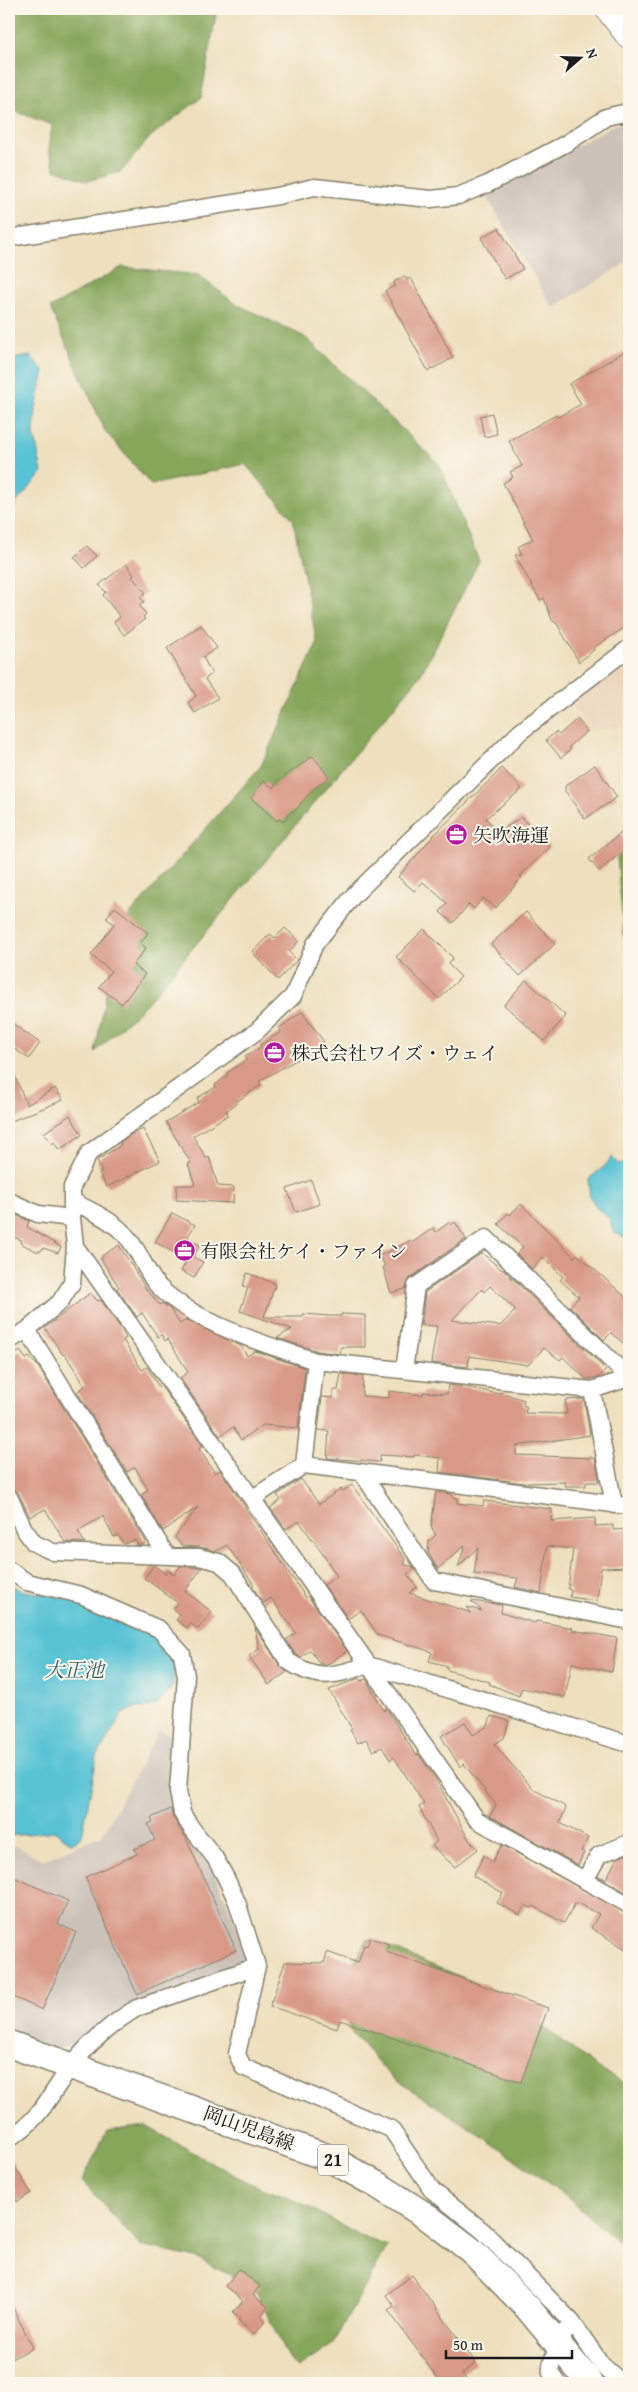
<svg xmlns="http://www.w3.org/2000/svg" width="638" height="2392" font-family="'Gentium Book Plus','Noto Serif JP',serif">
	<style>
		.built { fill: #ead3b8 }
		.industrial { fill: #ccc2b9 }
		.forest { fill: #86a65a; stroke: #51613b }
		.water { fill: #59c3d5; stroke: #3a7078 }
		.building { fill: #d99987; fill-rule: evenodd }
		.lines { fill: none; stroke-linecap: round; stroke-linejoin: round }
		.minor-casing { stroke: #857e6c; stroke-width: 19 }
		.primary-casing { stroke: #857e6c; stroke-width: 29 }
		.trunk-casing { stroke: #857e6c; stroke-width: 30 }
		.minor { stroke: #fff; stroke-width: 16 }
		.primary { stroke: #fff; stroke-width: 26 }
		.trunk { stroke: #fff; stroke-width: 28 }
		.labels { text-anchor: middle; stroke-width: 4; stroke-linejoin: round; paint-order: stroke }
		.shield { fill: #fbf7ec; stroke: #5f5e5a; stroke-width: 1 }
		.shield-label { font-size: 18px; font-weight: bold; fill: #1c1c1c }
		.poi-label { font-size: 19px; fill: #1c1c1c; stroke: #fbf7ec; text-anchor: start }
		.street-label { font-size: 19px; fill: #1c1c1c; stroke: #fbf7ec }
		.water-label { font-size: 20px; font-style: italic; fill: #345f66; stroke: #fbf7ec }
	</style>
	<rect width="100%" height="100%" fill="#fbf7ec"/>
	<filter id="ink" filterUnits="userSpaceOnUse"><feTurbulence type="fractalNoise" baseFrequency=".02" numOctaves="2"/><feDisplacementMap in="SourceGraphic" scale="10" xChannelSelector="R" yChannelSelector="G"/><feConvolveMatrix kernelMatrix="1 2 1 2 8 2 1 2 1" color-interpolation-filters="sRGB"/></filter>
	<filter id="wash" filterUnits="userSpaceOnUse"><feTurbulence type="fractalNoise" baseFrequency=".0096" numOctaves="4" result="noise"/><feDisplacementMap in="SourceGraphic" scale="20" xChannelSelector="R" yChannelSelector="G"/><feGaussianBlur stdDeviation="1.12" result="paint"/><feColorMatrix in="noise" values="0 0 0 0 0 0 0 0 0 0 0 0 0 0 0 0 0 1.4 0 .05"/><feComposite in="paint" operator="in"/></filter>
	<g filter="url(#wash)">
		<rect width="100%" height="100%" fill="#eedfbd"/>
		<path class="built" d="M629 661V722L624 726 591 730 570 702Z"/>
		<path class="industrial" d="M625 123 629 125V261L553 308 487 197 613 125Z
			M159 1730 177 1738 182 1801 247 1948 245 1964 129 2006 110 2016 88 2039 56 2050 9 2034V1843L43 1860 102 1835Z"/>
		<path class="forest" d="M9 9H217L201 98 151 136 121 172 87 181 55 169 49 150 52 125 9 109Z
			M122 267 198 275 236 304 305 337 439 464 479 561 420 676 147 1003 95 1052 118 928 261 766 317 643 293 519 245 464 151 485 105 431 50 308Z
			M629 847V947L624 937 617 858Z
			M368 1939 496 1991 599 2069 629 2085V2252L561 2192 476 2132 390 2076 350 2030 340 1984Z
			M146 2126 247 2182 306 2205 360 2236 388 2246 332 2345 298 2368 289 2360 254 2287 196 2258 140 2246 82 2181 107 2131Z"/>
		<path class="water" d="M30 356 44 371 36 408 34 434 42 473 15 504 9 533V357L13 359Z
			M612 1157 618 1164 629 1162V1238L615 1234 609 1218 597 1208 590 1197 588 1179 604 1167Z
			M9 1582 20 1590 81 1601 159 1636 175 1664 173 1684 169 1692 159 1702 150 1707 134 1708 122 1714 97 1756 82 1836 72 1843 55 1831 9 1836Z"/>
		<g id="blocks">
			<path class="building" d="M499 228 523 269 505 279 481 238Z
				M405 276 407 280 411 278 453 358 428 371 385 291 395 286 394 282Z
				M629 349V625L593 648 594 650 579 662 557 624 552 620 544 598 540 600 515 555 522 554 518 547 533 539 503 483 513 477 510 472 522 466 509 441 556 415 558 417 581 404 569 384Z
				M492 413 497 434 484 437 480 416Z
				M87 546 97 556 84 568 74 557Z
				M126 564 134 575 132 577 146 593 140 597 144 602 139 605 146 614 143 617 145 619 124 635 114 622 120 617 103 595 106 592 99 585Z
				M201 625 217 648 203 657 212 674 205 679 218 698 195 713 188 703 196 696 167 648Z
				M577 719 587 731 569 747 571 749 561 758 546 740 556 732 559 735Z
				M313 756 329 777 310 792 294 812 291 811 283 822 279 819 277 821 251 798 264 781 273 788 277 782Z
				M595 765 617 797 585 819 565 791V786Z
				M502 768 522 789 486 818 498 833 521 817 550 847 520 876 522 877 496 908 483 898 474 909 469 904 453 923 440 912 447 903 423 882 414 891 398 877 434 835Z
				M621 833 629 846 599 871 589 859Z
				M115 907 148 933 140 943 146 948 133 965 145 974 122 1004 99 987 111 971 91 955 114 924 106 918Z
				M526 912 555 944 520 976 491 944Z
				M285 928 299 941 289 952 297 960 278 980 252 952 270 934 275 938Z
				M424 929 453 958 448 964 461 977 439 999 396 957Z
				M526 980 566 1016 544 1041 504 1005Z
				M302 1012 324 1042 307 1054 259 1081 261 1085 236 1102 237 1103 226 1111 228 1115 193 1136 206 1158 209 1157 218 1186 234 1187 233 1203 176 1200 177 1185H195L188 1164 191 1163 166 1122 199 1102 197 1098 216 1087 215 1085 228 1075 227 1073 247 1059 245 1057 261 1047 260 1045 281 1032 279 1028Z
				M9 1021 40 1043 29 1059 9 1045Z
				M9 1062 27 1105 55 1088 63 1100 9 1122Z
				M70 1115 82 1135 59 1150 54 1142 52 1144 44 1133Z
				M143 1129 160 1161 107 1187 99 1173 102 1171 97 1160 121 1145 120 1143 132 1134Z
				M311 1180 320 1204 296 1212 287 1189Z
				M521 1204 574 1257 577 1254 629 1300V1348L611 1333 604 1340 570 1306 579 1297 560 1280 563 1277 543 1257 532 1269 517 1254 523 1247 498 1224 508 1213 510 1215Z
				M9 1212 29 1221 27 1227 61 1247 58 1253 43 1248 41 1251H36L20 1243 22 1240 9 1236Z
				M172 1213 195 1225 187 1238 200 1245 193 1257 203 1262 194 1278 181 1271 187 1260 155 1242Z
				M450 1222 451 1225 455 1222 466 1239 410 1278 405 1289 391 1293 383 1267 385 1265 379 1256 411 1240 413 1242 433 1228 436 1232Z
				M119 1245 146 1289 160 1305 162 1303 170 1309 180 1324 186 1320 241 1346 247 1356 255 1351 305 1368 298 1428 263 1425 241 1440 233 1427 220 1436 180 1378 188 1372 168 1339 165 1341 162 1335 158 1337 142 1313 137 1317 117 1289 119 1287 101 1259 103 1255Z
				M482 1253 502 1270 503 1269 606 1370 599 1377 586 1379 563 1357 560 1360 544 1348 528 1365 469 1356 468 1367 431 1363 437 1326 421 1325 425 1292ZM490 1286 516 1310 500 1326 452 1320 482 1289 484 1292Z
				M247 1273 274 1283 275 1286 264 1317H303V1314L330 1316H341V1314L365 1315V1347H341L340 1354 318 1351 277 1338 292 1329 240 1311 248 1288 243 1286Z
				M90 1293 98 1301 101 1300 121 1329 126 1338 123 1340 142 1370 147 1367 159 1387 161 1386 203 1446 199 1449 215 1473 220 1470 306 1598 308 1596 347 1651 328 1664H320L310 1650 301 1657 295 1654 286 1640 296 1633 271 1598 263 1603 252 1586 254 1585 227 1545 217 1551 200 1547 182 1546 175 1537 198 1507 163 1531 141 1495 148 1490 135 1467 127 1472 77 1392 85 1386 65 1354 63 1355 45 1328Z
				M20 1351 26 1359 29 1357 37 1365 146 1542 142 1545H138L135 1540 124 1544 118 1535 114 1537 103 1516 78 1531 85 1543 65 1542 45 1509 30 1517 18 1492 9 1487V1359Z
				M341 1374 363 1376 362 1396 389 1398V1391L423 1395V1392L447 1394 448 1385 466 1387 499 1394 500 1392 524 1400 523 1405 527 1407 525 1413 567 1414 565 1400 584 1399 590 1435 516 1446V1455L595 1458 599 1482H586V1486H565V1482L524 1483 439 1472 440 1458 414 1455V1457L380 1455V1462L327 1458 329 1431 318 1430 322 1397 333 1398V1390H338Z
				M301 1479 319 1504 341 1489 343 1491 352 1485 405 1559V1565L412 1566 414 1569 407 1574 417 1587 409 1593 472 1613 467 1607 482 1611 471 1601 502 1605 501 1613 535 1623 536 1621 573 1628 572 1630 617 1638 612 1672 572 1663 565 1697 522 1688 519 1696 489 1684 490 1682 447 1670V1666L429 1661 432 1652 378 1635 361 1610 348 1619 324 1585 337 1576 322 1553 299 1521 286 1529 270 1508 281 1500 277 1495Z
				M436 1492 452 1494V1497L458 1498 457 1503 483 1506 484 1501 552 1509 551 1521 595 1518V1526L613 1525V1530L629 1529V1567L601 1568 597 1601 570 1597 571 1590 568 1589 573 1549 547 1546 541 1593 515 1587 518 1578 474 1574 478 1547 458 1567 465 1545 438 1569 428 1553 429 1541 436 1535 431 1527Z
				M154 1565 165 1574 168 1570 174 1575 180 1566 202 1568 185 1591 212 1612 198 1629 190 1623 187 1628 176 1620 180 1615 173 1609 178 1603 144 1578Z
				M255 1627 280 1666 287 1672 269 1685 249 1656 259 1649Z
				M359 1678 361 1681 366 1679 384 1711 386 1708 416 1755 418 1754 435 1778 469 1840 478 1849 455 1867 432 1846 437 1841 419 1807 424 1804 394 1757 390 1760 382 1747 373 1751 366 1739 358 1743 350 1730 352 1729 329 1690Z
				M491 1716 509 1721 504 1738 494 1744 533 1789 566 1807 560 1823 588 1838 581 1851 584 1852 578 1865 490 1816 496 1805 464 1764 460 1767 441 1736 465 1722 473 1735 488 1726Z
				M171 1809 173 1818 186 1838 236 1950 137 1994 85 1877 137 1854 134 1849 155 1840 148 1824 153 1822 151 1818Z
				M502 1845 629 1915V1951L591 1928 599 1914 576 1902 564 1923 533 1906 531 1908 525 1905 520 1915 497 1903 503 1893 473 1876 484 1855 492 1862Z
				M629 1854V1894L598 1876 606 1879 617 1858Z
				M9 1875 68 1901 58 1924 76 1932 42 2010 9 1995Z
				M370 1938 389 1944 386 1952 548 2008 521 2082 340 2020 337 2029 270 2006 285 1962 324 1963 327 1952 358 1963 364 1945 367 1946Z
				M9 2157 31 2193 17 2202 9 2188Z
				M239 2269 260 2286 253 2295 268 2307 261 2316 266 2321 254 2334 238 2320 240 2318 233 2312 243 2301 225 2286Z
				M412 2275 476 2363 462 2374 469 2383H441L388 2310 394 2306 386 2295Z
				M9 2300 33 2348 9 2360Z"/>
		</g>
	</g>
	<g filter="url(#ink)">
		<use href="#blocks" fill-opacity="0" stroke="#857e6c" stroke-width="1"/>
		<g class="lines">
			<defs>
				<path id="minor" d="M9 238 278 196 314 187 431 199 458 196 488 184 567 143 606 117 623 113 629 116
					M9 1201 38 1214 72 1218
					M72 1201C96 1213 121 1224 135 1248 143 1260 149 1277 159 1287 197 1324 266 1345 316 1361L592 1390 629 1378
					M75 1246 477 1820 629 1905
					M27 1330 167 1556
					M9 1341 27 1330 60 1302 72 1283 75 1246 72 1218V1187L89 1153 257 1031 293 996 315 944 353 896 520 732 629 648
					M404 1370 416 1286 486 1238 629 1378
					M592 1390 614 1505
					M304 1465 316 1361
					M362 1473 434 1581 629 1621
					M9 1497 24 1529 34 1543 53 1552 199 1557 219 1562 233 1574 288 1661C318 1682 336 1675 368 1665L629 1744
					M253 1498 304 1465 629 1506
					M9 1570 27 1582 81 1595 159 1629 182 1654 186 1676 178 1791 182 1813 190 1826 215 1858 226 1878 237 1902 257 1966 237 2054 243 2067 391 2129 433 2191 483 2231 572 2322
					M585 1880 599 1855 629 1843
					M9 2138C40 2121 51 2093 71 2066 88 2044 113 2022 137 2008L257 1966
					M558 2383C556 2380 553 2376 551 2373 548 2361 565 2332 572 2322L602 2365 622 2383"/>
				<path id="primary" d="M9 2044 329 2158 379 2186 429 2218 472 2251 528 2308 590 2383"/>
				<path id="trunk" d="M610 9 629 34"/>
			</defs>
			<use href="#minor" class="minor-casing"/>
			<use href="#primary" class="primary-casing"/>
			<use href="#trunk" class="trunk-casing"/>
			<use href="#minor" class="minor"/>
			<use href="#primary" class="primary"/>
			<use href="#trunk" class="trunk"/>
		</g>
	</g>
	<defs>
		<symbol id="office-disc" viewBox="-11 -11 22 22"><circle r="9.5" fill="#b5179e" stroke="#fbf7ec"/><path d="M-6-3h4V-5.5h4V-3h4V5H-6ZM-1-4.5V-3h2v-1.5ZM-6 0V1H6V0Z" fill="#fff"/></symbol>
	</defs>
	<g fill-rule="evenodd">
		<use href="#office-disc" x="444" y="822" width="25" height="25"/>
		<use href="#office-disc" x="262" y="1040" width="25" height="25"/>
		<use href="#office-disc" x="172" y="1238" width="25" height="25"/>
	</g>
	<g class="labels">
		<rect class="shield" x="318" y="2144.5" width="30" height="31" rx="4"/>
		<g class="shield-label">
			<text x="333" y="2166">21</text>
		</g>
		<g class="poi-label">
			<text x="473" y="842">矢吹海運</text>
			<text x="291" y="1060">株式会社ワイズ・ウェイ</text>
			<text x="200" y="1258">有限会社ケイ・ファイン</text>
		</g>
		<g class="street-label">
			<text transform="translate(249 2128) rotate(20)" y="7">岡山児島線</text>
		</g>
		<g class="water-label">
			<text x="74" y="1677">大正池</text>
		</g>
	</g>
	<rect width="638" height="2392" fill="none" stroke="#fbf7ec" stroke-width="30"/>
	<g transform="translate(580 58) rotate(70)" stroke="#fbf7ec" stroke-width="4" paint-order="stroke">
	<path d="M0-4L9 19L0 12L-9 19Z" fill="#1c1c1c"/>
	<text y="-8" font-size="14" font-weight="bold" text-anchor="middle" fill="#1c1c1c">N</text>
	</g>
	<path d="M446 2350v8h126v-8" fill="none" stroke="#1c1c1c" stroke-width="2.5"/>
	<text x="453" y="2350" font-size="15" fill="#1c1c1c" stroke="#fbf7ec" stroke-width="4" paint-order="stroke">50 m</text>
</svg>
